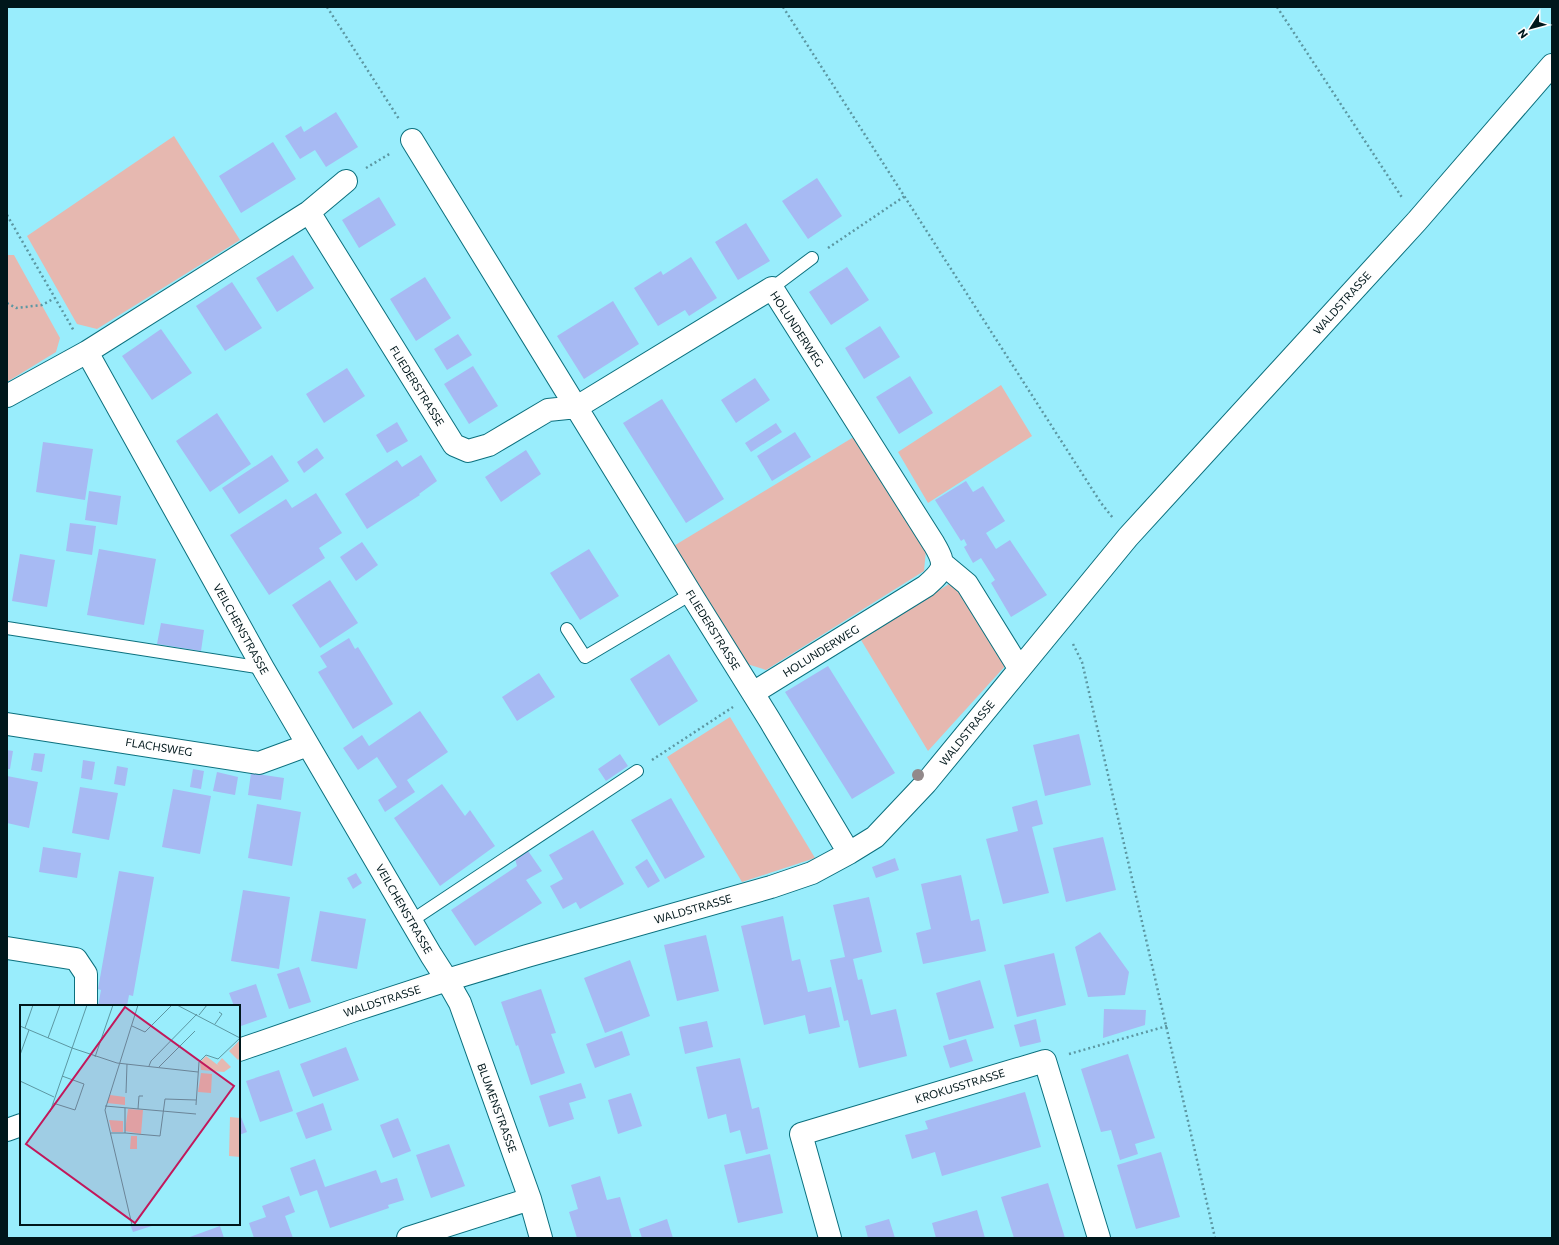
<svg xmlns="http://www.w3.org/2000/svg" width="1559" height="1245" font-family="Commissioner,sans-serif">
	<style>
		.green { fill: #e6b8b0 }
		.building { fill: #a7baf3 }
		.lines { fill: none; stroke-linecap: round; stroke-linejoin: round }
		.lane-casing { stroke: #0b707e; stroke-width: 14 }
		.street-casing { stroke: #0b707e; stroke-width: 24 }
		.path { stroke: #5c97a2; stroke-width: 2.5; stroke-dasharray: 2 3; stroke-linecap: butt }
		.lane { stroke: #fff; stroke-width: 12 }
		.street { stroke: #fff; stroke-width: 22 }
		.tree { fill: #92898a }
		.labels { text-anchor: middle; stroke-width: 4; stroke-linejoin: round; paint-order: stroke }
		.street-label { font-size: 11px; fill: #00171b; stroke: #fefefe }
		.inset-road { fill: none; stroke: #5c97a2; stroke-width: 1 }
		.view { fill: #c2185b; fill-opacity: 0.15; stroke: #c2185b; stroke-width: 2 }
		.inset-edge { fill: none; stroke: #00171b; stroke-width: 2 }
	</style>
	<rect width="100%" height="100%" fill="#99edfc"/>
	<path class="green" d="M174 136 240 240 97 329 77 324 27 236Z
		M7 255H14L60 338 56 352 7 382Z
		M1001 385 1032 436 928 503 898 452Z
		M857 435 926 550 924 571 766 670 747 664 672 547Z
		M949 584 960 588 1007 664 928 751 861 640Z
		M730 717 815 858 742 882 667 757Z"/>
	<path class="building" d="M336 112 358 147 326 167 315 150 300 159 285 136 301 126 304 132Z
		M273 142 296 179 241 213 219 176Z
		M817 178 842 216 808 239 782 201Z
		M379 197 396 225 359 248 342 220Z
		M746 223 770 261 738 280 715 242Z
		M293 255 314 288 277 312 256 278Z
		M691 257 717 298 689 316 685 310 658 326 634 288 661 271 663 275Z
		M847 267 869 300 831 325 809 292Z
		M425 277 451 318 416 341 390 299Z
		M232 282 262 328 225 351 196 306Z
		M613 301 639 344 584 379 557 336Z
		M880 326 900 357 864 379 845 348Z
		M161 329 192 373 152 400 122 356Z
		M458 334 472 355 447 370 434 349Z
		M473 366 498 406 469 424 444 384Z
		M347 368 365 396 324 423 306 394Z
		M910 376 933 413 899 434 876 397Z
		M755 378 770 400 736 423 721 400Z
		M662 399 724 499 686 523 623 423Z
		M217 413 251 464 210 492 176 441Z
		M397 422 408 441 387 453 376 435Z
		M776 423 782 432 751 452 745 443Z
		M795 432 811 457 772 481 757 456Z
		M43 442 93 449 85 500 36 492Z
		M317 448 324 458 304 473 297 462Z
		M526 450 541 474 501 502 485 477Z
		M272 455 289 481 239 514 222 488Z
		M421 455 437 481 419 494 420 495 367 529 345 494 397 460 402 467Z
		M966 481 973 492 983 486 1005 521 986 533 996 549 1010 540 1047 595 1011 617 991 583 995 580 981 558 973 563 964 547 967 545 964 539 961 541 935 500Z
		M89 491 121 496 117 525 85 520Z
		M316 493 342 533 319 548 325 558 269 595 230 535 286 499 292 508Z
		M70 523 96 526 92 555 66 551Z
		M362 542 378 565 356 581 340 557Z
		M99 549 156 559 144 625 87 615Z
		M589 549 619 596 580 620 550 573Z
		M20 554 55 560 47 607 12 601Z
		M330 580 358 623 320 648 292 605Z
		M161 623 204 630 201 651 157 644Z
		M349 638 355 649 358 647 393 704 353 729 318 672 327 667 320 656Z
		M669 654 698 701 659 726 630 679Z
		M828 666 895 773 852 799 785 692Z
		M539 673 555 697 517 721 502 697Z
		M420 711 448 752 407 780 415 792 385 812 378 800 397 787 377 757 358 770 343 748 362 735 369 746Z
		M1079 734 1091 785 1045 796 1033 745Z
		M7 750 13 751 10 769H7Z
		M34 753 45 754 42 772 31 770Z
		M620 754 628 766 606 781 598 769Z
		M83 760 95 762 92 780 81 778Z
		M117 766 128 768 125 786 114 784Z
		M193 769 204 771 201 789 190 787Z
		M217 772 238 777 235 795 213 791Z
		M251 773 284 778 281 800 248 795Z
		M7 776 38 782 29 828 7 823Z
		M442 784 465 816 470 810 495 846 440 886 394 818Z
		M80 787 118 793 109 840 72 833Z
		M173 789 211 796 200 854 162 847Z
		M671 798 705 857 665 879 631 820Z
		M1037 800 1043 824 1032 827 1049 893 1003 904 986 839 1018 831 1012 807Z
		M257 804 301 812 292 866 248 858Z
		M593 830 624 884 580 909 576 902 563 909 550 886 563 879 549 855Z
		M1103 837 1116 890 1066 902 1053 848Z
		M43 847 81 853 77 878 39 872Z
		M526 848 542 871 526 880 542 903 475 946 451 910 517 866 514 855Z
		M895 858 899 870 876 878 872 867Z
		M647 859 660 881 648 888 635 867Z
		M119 871 154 877 133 996 129 995 127 1006H98L101 990 98 989Z
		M356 873 362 883 353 889 347 878Z
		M961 875 971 921 979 919 986 951 923 964 916 933 931 929 921 884Z
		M243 890 290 897 279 969 231 961Z
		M869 897 882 952 853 959 858 980 862 979 871 1015 896 1009 907 1056 859 1068 848 1020 844 1021 830 960 845 957 833 905Z
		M320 911 366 919 357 969 311 961Z
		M783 916 792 961 800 959 808 992 831 987 840 1027 809 1034 805 1015 764 1025 741 926Z
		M1100 932 1129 972 1125 995 1088 997 1075 947Z
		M706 935 719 991 677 1001 664 945Z
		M1054 953 1066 1005 1017 1017 1004 965Z
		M630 960 650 1016 605 1033 584 978Z
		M299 967 311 1002 289 1009 277 974Z
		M980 980 994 1028 949 1040 936 993Z
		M256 984 267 1017 241 1026 239 1021V1006H234L229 993Z
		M541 989 556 1033 551 1034 565 1073 531 1085 518 1045 516 1046 501 1002Z
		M1104 1009 1146 1010 1145 1025 1103 1038Z
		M1036 1019 1041 1042 1020 1047 1014 1025Z
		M707 1021 713 1047 685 1054 679 1027Z
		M622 1031 630 1055 595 1068 586 1044Z
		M966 1039 973 1061 950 1068 943 1046Z
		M346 1047 359 1080 313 1097 300 1064Z
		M1128 1054 1155 1138 1135 1144 1138 1154 1120 1160 1111 1130 1101 1132 1081 1069Z
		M740 1058 752 1109 759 1107 768 1149 746 1154 740 1130 730 1133 726 1114 708 1119 696 1067Z
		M279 1070 293 1111 260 1122 246 1081Z
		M581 1083 586 1098 569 1103 574 1119 549 1127 539 1096Z
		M1025 1092 1041 1147 942 1176 935 1152 912 1159 905 1135 928 1129 925 1121Z
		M631 1093 642 1126 618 1134 608 1100Z
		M323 1103 332 1130 306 1139 296 1113Z
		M239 1112 247 1132 239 1135Z
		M398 1118 411 1151 393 1158 380 1125Z
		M449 1144 465 1186 431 1198 416 1155Z
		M1161 1152 1180 1217 1136 1229 1117 1165Z
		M770 1154 783 1213 738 1223 724 1165Z
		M315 1159 325 1187 376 1170 381 1183 397 1178 404 1200 388 1205 389 1208 330 1228 317 1190 300 1196 290 1168Z
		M600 1176 607 1200 620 1197 632 1238H577L569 1212 578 1209 571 1185Z
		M1048 1183 1065 1238H1014L1001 1197Z
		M289 1196 295 1212 285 1216 293 1238H254L249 1223 266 1217 262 1206Z
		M977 1210 985 1238H936L932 1223Z
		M667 1219 673 1238H642L639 1229Z
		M889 1219 895 1238H868L865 1226Z
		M130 1224H158L133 1232Z
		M220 1226 224 1238H187Z"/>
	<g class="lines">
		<defs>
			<path id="lane" d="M772 288 812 258
				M7 628 263 668
				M567 629 585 657 691 594
				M411 921 637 771"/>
			<path id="street" d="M412 140 691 594 769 719 849 853
				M309 212 454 445 468 451 489 445 548 410 577 407 772 288 934 544C947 566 944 570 926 586L753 693
				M87 352 263 668 431 955 447 980 460 1003 530 1199 541 1238
				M7 396 87 352 309 212 346 181
				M943 564 967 584 1019 668
				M7 724 259 763 308 745
				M7 948 76 959 86 974V1006
				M239 1050 352 1011 447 980 527 956 771 887 812 873 849 853 875 837 926 783 1128 537 1417 221 1552 65
				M7 1130 21 1125
				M408 1238 530 1199
				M830 1238 801 1134 1045 1061 1099 1238"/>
		</defs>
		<use href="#lane" class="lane-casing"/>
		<use href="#street" class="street-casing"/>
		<path class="path" d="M327 7 399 119
			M783 7 1101 503 1113 518
			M1277 7 1403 199
			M366 168 391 153
			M7 215 74 331
			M828 248 905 196
			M7 303 16 308 42 305 55 298
			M1073 644 1082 662 1215 1238
			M652 760 733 707
			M1069 1054 1167 1026"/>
		<use href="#lane" class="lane"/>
		<use href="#street" class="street"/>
	</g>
	<circle class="tree" cx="918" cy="775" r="6"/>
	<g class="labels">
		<g class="street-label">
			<text transform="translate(1342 303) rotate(-48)" y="4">WALDSTRASSE</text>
			<text transform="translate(797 329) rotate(57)" y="4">HOLUNDERWEG</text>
			<text transform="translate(417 386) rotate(58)" y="4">FLIEDERSTRASSE</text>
			<text transform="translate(241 629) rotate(61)" y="4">VEILCHENSTRASSE</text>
			<text transform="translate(713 630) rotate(58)" y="4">FLIEDERSTRASSE</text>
			<text transform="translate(821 651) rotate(-32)" y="4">HOLUNDERWEG</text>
			<text transform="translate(967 733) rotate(-51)" y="4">WALDSTRASSE</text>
			<text transform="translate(159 747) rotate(9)" y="4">FLACHSWEG</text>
			<text transform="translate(404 909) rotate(60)" y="4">VEILCHENSTRASSE</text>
			<text transform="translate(693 909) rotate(-16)" y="4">WALDSTRASSE</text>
			<text transform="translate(382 1001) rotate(-18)" y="4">WALDSTRASSE</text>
			<text transform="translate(960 1086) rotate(-17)" y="4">KROKUSSTRASSE</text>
			<text transform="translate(497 1108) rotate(70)" y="4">BLUMENSTRASSE</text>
		</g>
	</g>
	<g transform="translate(20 1005)">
		<rect width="220" height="220" fill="#99edfc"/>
		<path d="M220 35V53L218 55 209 46ZM186 51 199 61 197 59 202 53 211 62 204 67 181 65 180 57ZM181 68 192 69 191 88 178 87ZM90 90 105 92V100L87 98ZM108 104 123 105 121 129 105 126ZM210 112 220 113V152L209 151ZM89 115 103 116V127H92ZM111 131H117V144H110Z" fill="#e6b8b0"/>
		<path class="inset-road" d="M157 0 220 33M179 10 187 0M195 19 202 9 199 7M0 21 52 43 97 58 178 67M112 21 125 27 152 0M5 23 13 0M28 33 40 0M0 50 9 25M75 52 93 0M129 61 131 56 177 9M139 62 175 26M0 76 34 92M106 88 107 59M33 98 55 105 64 79 42 71M176 100 179 57 186 50 198 54 220 33M85 101 176 109M105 103V128L140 131 145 94 176 95M118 104 119 91H123M30 107 67 0M91 128H105M112 220 85 105 118 0"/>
		<path class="view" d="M105 2 214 81 115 218 6 139Z"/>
		<rect width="220" height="220" class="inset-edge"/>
	</g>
	<rect width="1559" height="1245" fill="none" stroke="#00171b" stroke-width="16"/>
	<g transform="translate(1531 28) rotate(234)" stroke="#fefefe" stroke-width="3" paint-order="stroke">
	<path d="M0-3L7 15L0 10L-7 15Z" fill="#00171b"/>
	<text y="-6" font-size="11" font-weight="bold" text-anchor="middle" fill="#00171b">N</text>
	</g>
</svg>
